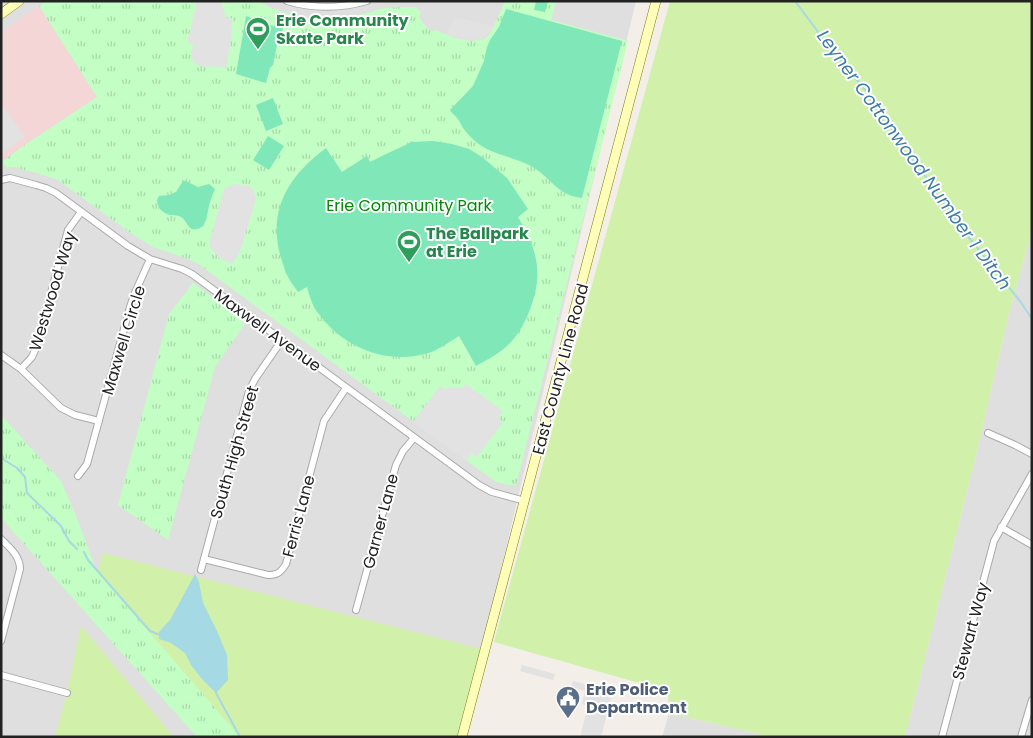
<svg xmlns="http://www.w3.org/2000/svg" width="1033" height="738" font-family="Poppins,sans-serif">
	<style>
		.residential { fill: #e0dfdf }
		.commercial { fill: #f4d6d7 }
		.grass { fill: #d1f0aa }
		.park { fill: url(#park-tufts) }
		.pitch { fill: #80e7b9 }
		.parking { fill: #e2e2e2 }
		.water { fill: #a5d9e3 }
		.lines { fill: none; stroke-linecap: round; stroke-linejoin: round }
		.stream { stroke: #a5d9e3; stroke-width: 2 }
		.minor-casing { stroke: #a9a9a9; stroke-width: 8 }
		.secondary-casing { stroke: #7b8100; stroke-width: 10 }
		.minor { stroke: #fff; stroke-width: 6 }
		.secondary { stroke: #fffeb9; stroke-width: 9 }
		.labels { text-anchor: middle; stroke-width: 4; stroke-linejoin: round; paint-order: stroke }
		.leisure-label { font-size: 16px; font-weight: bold; fill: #27864d; stroke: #fff; text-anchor: start }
		.park-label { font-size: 16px; fill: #038806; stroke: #fff }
		.street-label { font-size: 16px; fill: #222; stroke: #fff }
		.service-label { font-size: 16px; font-weight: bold; fill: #4e5e75; stroke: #fff; text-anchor: start }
		.water-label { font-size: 18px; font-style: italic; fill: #3f7bab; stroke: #fff }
	</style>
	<defs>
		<pattern id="park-tufts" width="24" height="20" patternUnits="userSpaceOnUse" patternTransform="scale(1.25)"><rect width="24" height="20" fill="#c3fec4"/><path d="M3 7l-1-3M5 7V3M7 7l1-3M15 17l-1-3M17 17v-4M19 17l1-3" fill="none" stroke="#a7d9a8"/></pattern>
	</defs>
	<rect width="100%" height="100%" fill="#f3eee8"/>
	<path class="residential" d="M1 1H636L482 649 458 737H1Z
		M1032 230V737H905L976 455 1008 317Z
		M669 713 771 737H662Z"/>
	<path class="commercial" d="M39 6 97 97 1 161V32Z"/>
	<path class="grass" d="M670 1H1032V230L1008 317 976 455 905 737H771L669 713 668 691 494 642Z
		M103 553 482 649 460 737H230L97 572Z
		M81 626 174 737H55L67 692Z"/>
	<path class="park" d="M46 1H258C292 19 317 23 355 16 365 14 375 10 385 8 395 7 405 7 416 7L421 13 419 17 422 22 429 30 433 31 436 30 454 38 472 41 485 39 492 30 505 1H556L551 20 628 41 516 485H508L496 482 197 263 188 259 153 247 132 234 58 180 40 174 14 167H6L3 161 26 144 97 97 39 6Z
		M193 283 246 322 215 367 168 540 118 505 169 314Z
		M1 415 61 481 76 516 97 572 240 737H197L1 518Z"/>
	<path class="pitch" d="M536 1H548L545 12 534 10Z
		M506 9 622 41 582 198C556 195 551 177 531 166 514 157 495 155 480 145 474 141 468 134 463 128 461 125 460 121 457 118 455 115 452 114 450 110L473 86 484 61 487 47 490 40 499 27Z
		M246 16 273 26 279 24 283 29 279 41 277 45 273 65 270 68 266 83 236 74Z
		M273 98 283 124 266 131 256 105Z
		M268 136 284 146 269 170 253 160Z
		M433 141 452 144 469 149 482 157 507 178 528 209 518 217C538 250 544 275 529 312 524 325 516 338 506 347 497 355 486 360 476 366L459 336C448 343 437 351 425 354 386 364 346 348 322 318 320 315 317 312 315 309 311 302 309 294 307 287L298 292C294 286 289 280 286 273 284 268 283 263 281 258 267 211 288 176 326 148L342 172 367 156 370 162 386 154 412 142Z
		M183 181H186L198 187 209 184 215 189C212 196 209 203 208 211 207 214 207 219 205 222 204 225 203 227 200 228 187 234 188 219 179 216 175 215 171 216 167 214 160 211 154 203 159 196L169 195 176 192Z"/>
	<path class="parking" d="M197 1H221L226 18H232L231 40 226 68 211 66 206 67 200 66 194 63 191 57 193 44 187 43Z
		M455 17 489 25 494 28 484 38 472 40 454 37 446 34Z
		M1 103 25 137 1 154Z
		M235 184 249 186 254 191 256 199 240 252 232 264 219 258 209 246 210 240 223 192 225 188Z
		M466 384 503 411 498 418 503 422 477 457 472 453 466 461 413 422 440 386 444 389 453 387 462 388Z
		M522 665 555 674 553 680 520 671Z
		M573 681 607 690 606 696 611 699 601 737H580L588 706 582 704 585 691 571 687Z"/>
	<path class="water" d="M195 574 199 582 203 603 217 631 227 655 228 680 216 693 202 679 191 665 185 653 171 643 159 639V632L170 620Z"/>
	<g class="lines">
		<path class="stream" d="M795 1 830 48 868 93 881 120 889 125 903 151 916 163 963 230 1020 301 1032 319
			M1 458 17 468 25 477 27 493 61 526 69 541 77 549
			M84 552 88 560 150 631 160 635
			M216 693 240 737"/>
		<defs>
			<path id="minor" d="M287 1C314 9 339 9 367 1
				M1 180 10 178 36 185 46 188 56 193 128 246 150 259 182 269 192 274 479 485 492 492 525 501
				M1 355 21 369 61 408 75 415 99 421
				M21 369 32 357 36 348 68 230 81 212
				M988 433 1015 445 1032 454
				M78 476 87 464 130 307 134 295 150 259
				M1001 527 1032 545
				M1 539C10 548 20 556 20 569L1 641
				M204 559 268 575C278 575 281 572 286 564L324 421 346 388
				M201 570 249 391 255 379 282 340
				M356 610 396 465 403 451 414 438
				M1 675 67 693
				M942 737 994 541 1032 474
				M1021 737 1032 700"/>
			<path id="secondary" d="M1 14 19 1
				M462 737 656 1"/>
		</defs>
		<use href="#minor" class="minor-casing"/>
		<use href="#secondary" class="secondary-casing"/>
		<use href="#minor" class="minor"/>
		<use href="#secondary" class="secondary"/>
	</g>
	<defs>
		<symbol id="stadium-pin" viewBox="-11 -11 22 30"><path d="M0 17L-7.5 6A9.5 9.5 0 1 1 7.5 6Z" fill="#2e9e5b" stroke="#fff"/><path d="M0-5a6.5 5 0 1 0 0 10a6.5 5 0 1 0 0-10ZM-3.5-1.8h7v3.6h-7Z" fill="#fff"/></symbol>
		<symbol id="civic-pin" viewBox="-11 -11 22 30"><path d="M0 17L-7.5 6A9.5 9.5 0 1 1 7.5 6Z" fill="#5c6f8a" stroke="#fff"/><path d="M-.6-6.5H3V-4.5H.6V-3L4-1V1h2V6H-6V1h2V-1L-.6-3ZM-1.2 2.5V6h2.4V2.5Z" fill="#fff"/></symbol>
	</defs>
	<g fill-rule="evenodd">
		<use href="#stadium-pin" x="244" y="15" width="28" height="38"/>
		<use href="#stadium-pin" x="395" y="228" width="28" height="38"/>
		<use href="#civic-pin" x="554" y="684" width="28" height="38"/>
	</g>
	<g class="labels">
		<g class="leisure-label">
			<text x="276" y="26">Erie Community<tspan x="276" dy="18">Skate Park</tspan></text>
			<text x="426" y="239">The Ballpark<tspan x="426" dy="18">at Erie</tspan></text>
		</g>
		<g class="park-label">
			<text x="409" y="211">Erie Community Park</text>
		</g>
		<g class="street-label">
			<text transform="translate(52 291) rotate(-73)" y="6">Westwood Way</text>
			<text transform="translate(268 330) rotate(36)" y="6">Maxwell Avenue</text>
			<text transform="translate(123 340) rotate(-73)" y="6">Maxwell Circle</text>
			<text transform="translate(560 369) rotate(-75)" y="6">East County Line Road</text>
			<text transform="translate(234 452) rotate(-74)" y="6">South High Street</text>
			<text transform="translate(298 516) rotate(-75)" y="6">Ferris Lane</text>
			<text transform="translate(380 521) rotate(-75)" y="6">Garner Lane</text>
			<text transform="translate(970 631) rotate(-75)" y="6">Stewart Way</text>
		</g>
		<g class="service-label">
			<text x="586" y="695">Erie Police<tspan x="586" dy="18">Department</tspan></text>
		</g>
		<g class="water-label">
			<text transform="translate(914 160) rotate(54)" y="6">Leyner Cottonwood Number 1 Ditch</text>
		</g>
	</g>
	<rect width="1033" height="738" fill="none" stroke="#222222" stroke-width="5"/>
</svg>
